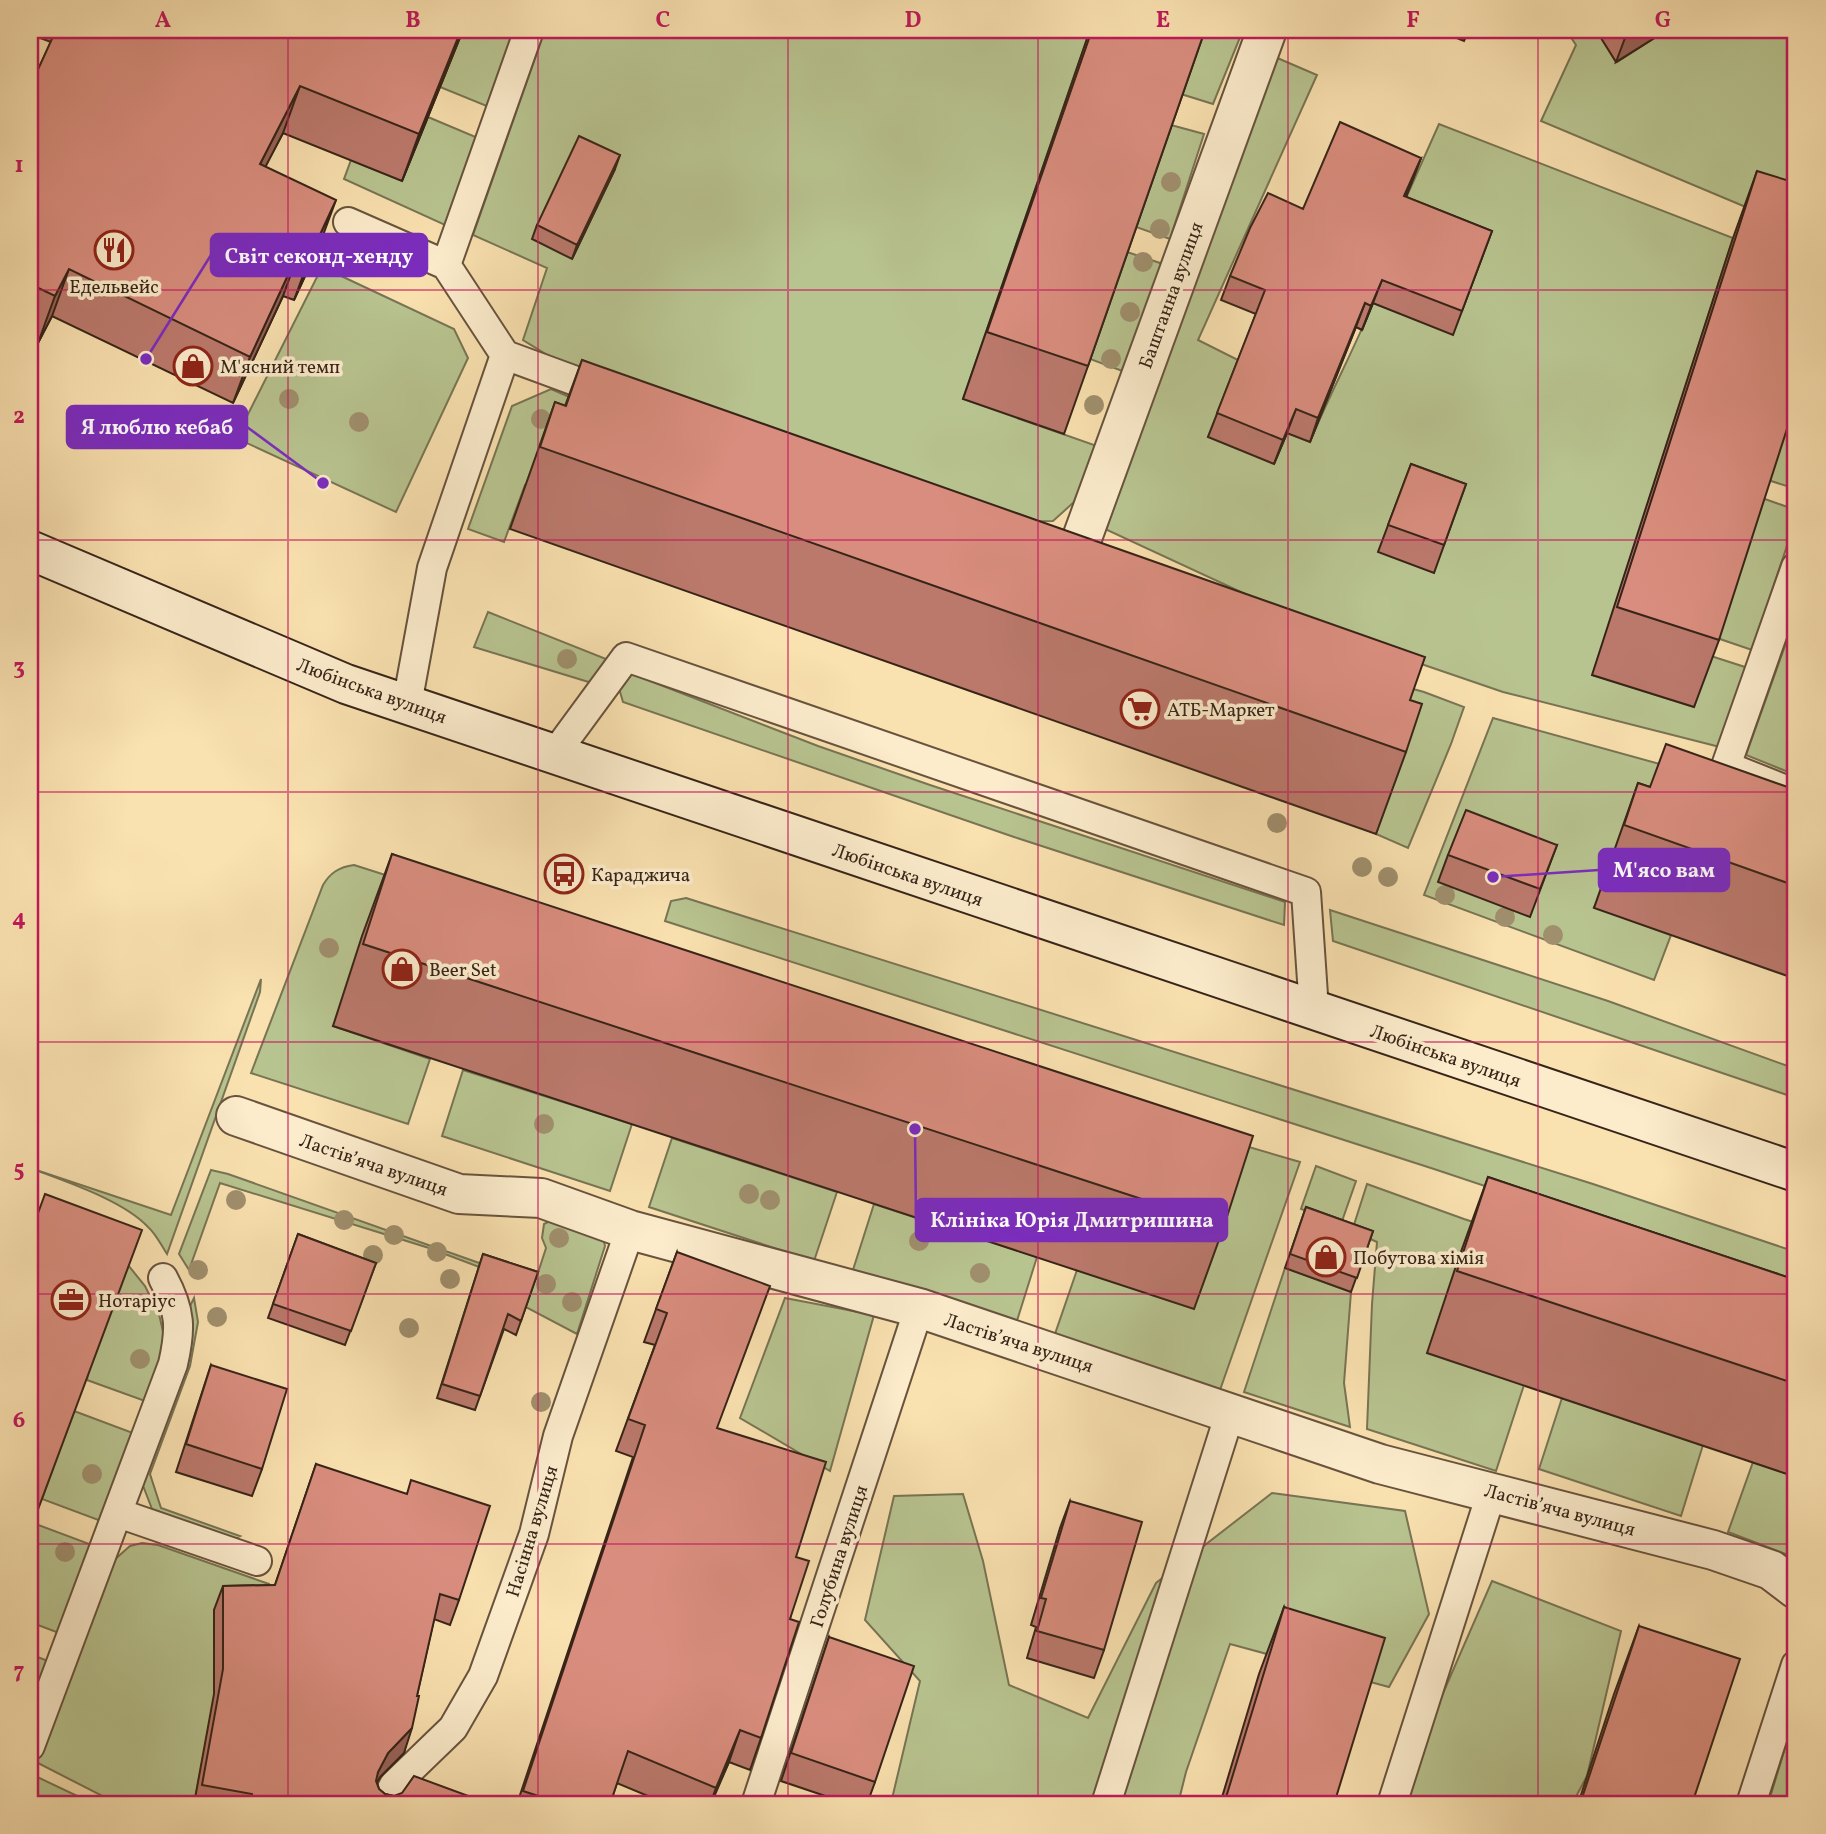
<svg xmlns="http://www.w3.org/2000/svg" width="1826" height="1834" font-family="Vollkorn,serif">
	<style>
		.green { fill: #b8c490; stroke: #787454; stroke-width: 2 }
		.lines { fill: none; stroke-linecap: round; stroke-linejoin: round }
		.service-casing { stroke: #68533e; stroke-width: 32 }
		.minor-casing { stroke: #68533e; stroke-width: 42 }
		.secondary-casing { stroke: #372418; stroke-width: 42 }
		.service { stroke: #fceccc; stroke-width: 28 }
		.minor { stroke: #fceccc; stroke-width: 38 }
		.secondary { stroke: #fceccc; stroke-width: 38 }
		.tree { fill: #a08f6d }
		.wall { fill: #bb796c; stroke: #372418; stroke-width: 2 }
		.shaded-wall { fill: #986358; stroke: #372418; stroke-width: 2 }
		.building { fill: #d98d7e; stroke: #372418; stroke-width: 2 }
		.grid { fill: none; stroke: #c2185b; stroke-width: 2; stroke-opacity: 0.55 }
		.labels { text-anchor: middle; stroke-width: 7; stroke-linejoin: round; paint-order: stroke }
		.poi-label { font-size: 19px; fill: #372418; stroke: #fceccc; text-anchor: start }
		.street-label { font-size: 19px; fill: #372418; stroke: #fceccc }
		.leader { fill: none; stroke: #7b2cbf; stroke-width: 2.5 }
		.callout-dot { fill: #7b2cbf; stroke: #fceccc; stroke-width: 2.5 }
		.callout { fill: #7b2cbf; stroke: #7b2cbf; stroke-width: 2.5 }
		.callout-label { font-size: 21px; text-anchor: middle; font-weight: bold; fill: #fff }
		.neatline { fill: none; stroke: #c2185b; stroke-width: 2.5 }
		.grid-label { font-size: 23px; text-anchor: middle; font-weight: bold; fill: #c2185b }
	</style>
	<rect width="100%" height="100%" fill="#fae1b0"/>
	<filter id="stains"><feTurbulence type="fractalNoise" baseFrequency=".00286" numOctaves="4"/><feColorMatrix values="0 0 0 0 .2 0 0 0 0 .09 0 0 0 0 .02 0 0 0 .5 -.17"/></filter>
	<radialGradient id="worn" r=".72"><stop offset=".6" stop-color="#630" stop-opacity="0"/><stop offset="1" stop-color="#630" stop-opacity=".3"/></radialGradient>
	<path class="green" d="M463 30H515L489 107 440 87Z
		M545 30H1090L963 399 1097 446 1074 502 1053 521 1017 522 694 410 549 356 523 340 547 268 473 235Z
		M1203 30H1243L1213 104 1181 94Z
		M1566 30H1596L1617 62 1667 30H1796V225L1760 213 1541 121 1576 45Z
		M1275 57 1317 75 1198 340 1238 360 1208 437 1274 463 1287 433 1310 442C1329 395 1354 350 1373 303L1453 334 1483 255 1381 254 1439 124 1733 238 1593 675 1694 707 1711 656 1748 668 1720 747 1503 692 1325 631 1105 529Z
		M428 117 478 138 445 225 344 179 351 160 402 181Z
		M1171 125 1204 134 1170 239 1136 227Z
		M1127 252 1163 264 1125 372 1090 359Z
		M322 267 454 329 468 358 396 512 236 438Z
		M551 389 637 426 525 485 504 542 468 529 512 406Z
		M1796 391V489L1768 480Z
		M1762 498 1796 510V519L1752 650 1717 638Z
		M488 612 606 659 592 683 474 647Z
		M1796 615V775L1746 755Z
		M1315 662 1424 692 1464 707 1451 744 1408 848 1376 834 1392 787Z
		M627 672 818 746 930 785 1285 902 1284 925 1014 837 623 702 618 685Z
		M1493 718 1714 779 1594 907 1671 935 1654 980 1424 895Z
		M354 865 420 886 333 1026 430 1059 408 1124 251 1073 323 885C330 873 339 867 354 865Z
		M686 898 1593 1184 1796 1252V1290L1434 1169 665 921 671 901Z
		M1330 910 1608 1001 1796 1069V1098L1333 941Z
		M261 979 260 992 167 1254C161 1245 156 1234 148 1227 123 1200 64 1181 30 1168L171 1215Z
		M945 1058 1300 1162 1220 1390 1055 1334 1077 1270 1194 1308Z
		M463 1070 632 1124 610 1191 442 1136Z
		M672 1138 837 1192 814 1261 649 1207Z
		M1316 1166 1356 1181 1341 1224 1301 1209Z
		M211 1170 228 1174 499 1270 536 1279 546 1248 542 1238 544 1224 550 1221 603 1237 605 1246 577 1334 499 1293 503 1276 429 1248 220 1183 189 1270 179 1254Z
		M1367 1184 1464 1219 1741 1309 1524 1385 1496 1471 1367 1429 1372 1304 1377 1242 1352 1231Z
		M874 1204 1037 1257 1015 1327 852 1273Z
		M107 1239 145 1286 159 1314 166 1345 145 1401 87 1380Z
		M1285 1268 1351 1292 1344 1383 1350 1427 1244 1392Z
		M194 1298 198 1322 190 1366 150 1474 161 1508 240 1536 233 1539 152 1509 142 1483 187 1312Z
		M785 1298 874 1315 830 1471 740 1418Z
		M1562 1398 1703 1445 1681 1516 1539 1469Z
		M74 1411 133 1433 101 1521 42 1499Z
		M1753 1462 1796 1477V1558L1728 1532Z
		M1272 1493 1405 1511 1429 1614 1389 1687 1230 1644 1186 1772 1178 1804 891 1803 920 1681 865 1620 894 1496 963 1494 983 1561 1009 1685 1088 1718 1156 1583Z
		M33 1523 92 1545 59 1633 30 1622V1531Z
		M142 1543 158 1545 269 1584 264 1610H214V1717L208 1731 194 1804H118L34 1761 97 1596 113 1561 130 1546Z
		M1492 1581 1621 1631 1587 1776 1572 1804H1397L1399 1794Z
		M30 1654 48 1661 30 1712Z
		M1796 1712V1804H1768Z
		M31 1774 94 1804H30Z"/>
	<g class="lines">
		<defs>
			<path id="service" d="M348 222 446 265
				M505 355 611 394
				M1796 567 1726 766 1796 794
				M407 704 432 568 505 355 446 265 529 30
				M554 755 626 657 1306 892 1314 1010
				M118 1513 257 1561
				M30 1746 173 1364C181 1329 181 1311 163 1278
				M384 1804 394 1785 453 1728 483 1676 534 1534 558 1436 630 1230
				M756 1804 919 1308
				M1106 1804 1230 1413
				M1392 1804 1492 1491
				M1751 1804 1796 1665"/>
			<path id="minor" d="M1074 560 1267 30
				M236 1116 459 1194 541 1198 630 1230 919 1308 1380 1464 1713 1550 1771 1570 1796 1589"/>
			<path id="secondary" d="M30 550 346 684 1796 1172"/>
		</defs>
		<use href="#service" class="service-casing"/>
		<use href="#minor" class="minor-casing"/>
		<use href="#secondary" class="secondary-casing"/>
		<use href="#service" class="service"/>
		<use href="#minor" class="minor"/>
		<use href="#secondary" class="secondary"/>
	</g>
	<g class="tree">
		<circle cx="1171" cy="182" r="10"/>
		<circle cx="1160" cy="229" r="10"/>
		<circle cx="1143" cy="262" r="10"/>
		<circle cx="1130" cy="312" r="10"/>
		<circle cx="1111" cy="359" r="10"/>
		<circle cx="289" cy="399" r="10"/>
		<circle cx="1094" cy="405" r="10"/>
		<circle cx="541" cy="419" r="10"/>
		<circle cx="359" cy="422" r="10"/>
		<circle cx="567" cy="659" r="10"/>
		<circle cx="1277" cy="823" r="10"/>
		<circle cx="1362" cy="867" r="10"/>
		<circle cx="1388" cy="877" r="10"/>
		<circle cx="1445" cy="895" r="10"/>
		<circle cx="1505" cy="917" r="10"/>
		<circle cx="1553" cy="935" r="10"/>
		<circle cx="329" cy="948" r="10"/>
		<circle cx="544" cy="1124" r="10"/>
		<circle cx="749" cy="1194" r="10"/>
		<circle cx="236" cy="1200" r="10"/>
		<circle cx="770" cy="1200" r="10"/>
		<circle cx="344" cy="1220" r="10"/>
		<circle cx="394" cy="1235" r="10"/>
		<circle cx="559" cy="1238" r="10"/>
		<circle cx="919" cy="1241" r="10"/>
		<circle cx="437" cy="1252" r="10"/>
		<circle cx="373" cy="1255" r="10"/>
		<circle cx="198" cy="1270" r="10"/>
		<circle cx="980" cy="1273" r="10"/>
		<circle cx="450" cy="1279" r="10"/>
		<circle cx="546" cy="1284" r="10"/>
		<circle cx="572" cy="1302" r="10"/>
		<circle cx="217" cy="1317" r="10"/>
		<circle cx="409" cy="1328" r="10"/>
		<circle cx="140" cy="1359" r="10"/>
		<circle cx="541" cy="1402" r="10"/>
		<circle cx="92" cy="1474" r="10"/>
		<circle cx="65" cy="1552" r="10"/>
	</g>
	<path class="wall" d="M43 30H463L402 181 283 133 265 166 319 246 294 300 283 296 233 403 52 316 38 343 30 339V87L51 42 40 38Z
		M1090 30H1205L1088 366 1064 434 963 399Z
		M1437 30H1469L1464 41Z
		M1596 30H1667L1616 62Z
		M1421 158 1406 197 1492 231 1453 335 1373 303 1362 330 1356 327 1310 442 1287 433 1274 464 1208 437 1256 314 1221 300 1230 276 1303 209Z
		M615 169 572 259 532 239 537 225Z
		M1757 171 1719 640 1694 707 1592 675 1733 238Z
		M582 360 1410 700 1406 752 1376 834 510 529 555 402 565 406Z
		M1411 464 1466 484 1434 573 1378 552Z
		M1638 783 1650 787 1796 790V979L1594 908Z
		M1557 845 1530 917 1438 882 1448 855Z
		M392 854 1224 1226 1194 1309 333 1026 362 936Z
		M1488 1177 1796 1280V1477L1427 1353 1458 1260Z
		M1306 1207 1373 1231 1351 1292 1285 1268Z
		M298 1234 376 1263 345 1345 268 1318Z
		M677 1252 717 1429 796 1557 790 1619 761 1738 750 1770 729 1762 711 1804H667L617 1783 610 1804H517L633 1457 616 1451 655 1345 644 1342Z
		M483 1254 538 1272 516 1335 504 1329 475 1410 437 1398Z
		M211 1365 262 1469 252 1496 176 1472Z
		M316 1464 459 1600 450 1625 434 1619 404 1753 380 1777 377 1782 379 1789 385 1794 394 1796 490 1804H194L214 1694V1610L223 1586 275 1585Z
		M1070 1501 1104 1650 1094 1678 1027 1658 1036 1627 1031 1625 1060 1528Z
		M1284 1607 1334 1804H1220L1259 1674Z
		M1639 1626 1692 1804H1578L1614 1694Z
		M829 1637 875 1782 867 1804H849L781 1781Z"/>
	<path class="shaded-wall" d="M461 30H463L402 181 419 134Z
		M1628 30H1667L1616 62Z
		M300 86 283 133 243 210 260 164Z
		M620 155 615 169 572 259 577 245Z
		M1421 158 1412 182 1396 220 1404 196Z
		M336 200 319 246 294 300 311 254Z
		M300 249 283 296 233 403 250 357Z
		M69 269 52 316 38 343 55 296Z
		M1382 280 1373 303 1362 330 1371 306Z
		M1365 303 1356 327 1310 442 1318 418Z
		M1296 409 1287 433 1274 464 1283 440Z
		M412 1728 404 1753 380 1777 369 1796 378 1772 388 1753Z
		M740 1730 729 1762 710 1804 716 1788Z"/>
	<path class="building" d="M56 30H461L419 134 300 86 260 164 336 200 311 254 300 249 250 357 69 269 55 296 30 284V87Z
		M1092 30H1205L1088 366 987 332Z
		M1340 122 1421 158 1404 196 1492 231 1462 311 1382 280 1371 306 1365 303 1318 418 1296 409 1283 440 1217 413 1265 290 1230 276 1250 228 1268 193 1303 209Z
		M579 136 620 155 577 245 537 225Z
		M1757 171 1796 183V401L1719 640 1617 607Z
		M582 360 1425 657 1410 700 1422 704 1406 752 540 447 555 402 566 406Z
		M1411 464 1466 484 1444 545 1388 525Z
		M1666 744 1796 790V886L1624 825 1638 783 1650 787Z
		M1466 810 1557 845 1540 889 1448 855Z
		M392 854 1253 1136 1224 1226 363 944Z
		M1488 1177 1796 1280V1384L1457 1271Z
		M45 1194 142 1230 30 1531V1235Z
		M1306 1207 1373 1231 1357 1278 1290 1254Z
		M298 1234 376 1263 351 1331 273 1304Z
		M677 1252 770 1286 717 1428 826 1462 796 1557 809 1561 790 1619 799 1622 761 1738 740 1730 716 1788 628 1751 610 1804H563L523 1791 645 1425 628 1419 667 1313 656 1309Z
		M483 1254 538 1272 521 1321 508 1314 480 1396 442 1384Z
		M211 1365 287 1389 262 1469 186 1444Z
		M316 1464 407 1494 411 1480 490 1506 459 1600 440 1594 417 1696H419L412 1728 388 1753 378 1772 376 1781 379 1789 385 1794 394 1796 402 1793 414 1776 490 1804H259L251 1803 252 1794 202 1785 223 1669V1586L275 1585Z
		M1070 1501 1142 1522 1104 1650 1037 1631 1046 1599 1041 1598Z
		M1284 1607 1385 1638 1334 1804H1224Z
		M1639 1626 1740 1659 1692 1804H1580Z
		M829 1637 914 1666 875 1782 791 1753Z
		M875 1798 891 1804H873Z"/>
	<path class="grid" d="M288 30V1804M538 30V1804M788 30V1804M1038 30V1804M1288 30V1804M1538 30V1804M30 290H1796M30 540H1796M30 792H1796M30 1042H1796M30 1294H1796M30 1544H1796"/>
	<defs>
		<symbol id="restaurant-ring" viewBox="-11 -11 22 22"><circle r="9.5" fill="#fceccc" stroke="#8f2418" stroke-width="1.5"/><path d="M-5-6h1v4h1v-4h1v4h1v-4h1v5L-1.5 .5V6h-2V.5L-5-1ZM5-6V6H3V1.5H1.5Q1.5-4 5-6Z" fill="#8f2418"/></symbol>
		<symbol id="shop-ring" viewBox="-11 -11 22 22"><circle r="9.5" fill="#fceccc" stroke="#8f2418" stroke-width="1.5"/><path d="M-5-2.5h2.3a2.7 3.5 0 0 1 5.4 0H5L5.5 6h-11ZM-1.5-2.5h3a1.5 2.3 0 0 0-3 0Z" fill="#8f2418"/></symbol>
		<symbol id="supermarket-ring" viewBox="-11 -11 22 22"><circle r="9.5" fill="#fceccc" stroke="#8f2418" stroke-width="1.5"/><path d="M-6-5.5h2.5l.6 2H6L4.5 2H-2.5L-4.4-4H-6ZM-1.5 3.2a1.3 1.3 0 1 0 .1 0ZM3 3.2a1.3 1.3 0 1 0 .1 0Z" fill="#8f2418"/></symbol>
		<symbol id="bus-ring" viewBox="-11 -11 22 22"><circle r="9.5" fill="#fceccc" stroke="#8f2418" stroke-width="1.5"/><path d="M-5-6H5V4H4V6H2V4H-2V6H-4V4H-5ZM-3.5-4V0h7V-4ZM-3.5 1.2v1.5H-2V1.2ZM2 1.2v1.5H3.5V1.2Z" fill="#8f2418"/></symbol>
		<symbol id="office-ring" viewBox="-11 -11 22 22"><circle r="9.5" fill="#fceccc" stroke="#8f2418" stroke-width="1.5"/><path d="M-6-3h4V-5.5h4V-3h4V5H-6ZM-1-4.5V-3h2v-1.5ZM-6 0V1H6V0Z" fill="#8f2418"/></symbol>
	</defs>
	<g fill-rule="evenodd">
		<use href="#restaurant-ring" x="92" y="228" width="44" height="44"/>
		<use href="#shop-ring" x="171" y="344" width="44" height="44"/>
		<use href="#supermarket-ring" x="1118" y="687" width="44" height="44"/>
		<use href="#bus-ring" x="542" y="852" width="44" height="44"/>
		<use href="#shop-ring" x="380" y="947" width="44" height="44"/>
		<use href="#shop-ring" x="1304" y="1235" width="44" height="44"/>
		<use href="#office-ring" x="49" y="1278" width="44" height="44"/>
	</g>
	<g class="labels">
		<g class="poi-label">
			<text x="114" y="293" text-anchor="middle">Едельвейс</text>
			<text x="220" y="373">М'ясний темп</text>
			<text x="1167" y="716">АТБ-Маркет</text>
			<text x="591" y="881">Караджича</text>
			<text x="429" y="976">Beer Set</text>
			<text x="1353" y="1264">Побутова хімія</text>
			<text x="98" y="1307">Нотаріус</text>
		</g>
		<g class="street-label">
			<text transform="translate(1170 295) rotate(-70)" y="7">Баштанна вулиця</text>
			<text transform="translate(372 690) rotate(20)" y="7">Любінська вулиця</text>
			<text transform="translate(908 874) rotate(19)" y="7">Любінська вулиця</text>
			<text transform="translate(1446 1055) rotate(19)" y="7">Любінська вулиця</text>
			<text transform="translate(374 1164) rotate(19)" y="7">Ластівʼяча вулиця</text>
			<text transform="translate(1019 1342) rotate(18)" y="7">Ластівʼяча вулиця</text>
			<text transform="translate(1560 1509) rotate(15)" y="7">Ластівʼяча вулиця</text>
			<text transform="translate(531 1531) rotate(-73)" y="7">Насінна вулиця</text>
			<text transform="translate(838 1556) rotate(-72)" y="7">Голубина вулиця</text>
		</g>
	</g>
	<path class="leader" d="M146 359L211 255M323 483L247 427M1493 877L1599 870M915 1129L916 1220"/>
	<g class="callout-dot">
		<circle cx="146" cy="359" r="7"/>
		<circle cx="323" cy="483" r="7"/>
		<circle cx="1493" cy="877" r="7"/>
		<circle cx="915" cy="1129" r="7"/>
	</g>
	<g class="callout">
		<rect x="211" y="234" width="216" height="42" rx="7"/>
		<rect x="67" y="406" width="180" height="42" rx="7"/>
		<rect x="1599" y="849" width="130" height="42" rx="7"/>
		<rect x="916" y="1199" width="311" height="42" rx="7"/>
	</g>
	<g class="callout-label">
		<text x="319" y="263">Світ секонд-хенду</text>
		<text x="157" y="434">Я люблю кебаб</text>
		<text x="1664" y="877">М'ясо вам</text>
		<text x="1072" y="1227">Клініка Юрія Дмитришина</text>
	</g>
	<rect width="1826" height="1834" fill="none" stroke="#fae1b0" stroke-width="77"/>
	<rect x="38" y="38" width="1749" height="1758" class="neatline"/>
	<g class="grid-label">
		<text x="163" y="27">A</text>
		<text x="413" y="27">B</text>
		<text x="663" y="27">C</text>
		<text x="913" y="27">D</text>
		<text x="1163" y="27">E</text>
		<text x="1413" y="27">F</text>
		<text x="1663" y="27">G</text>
		<text x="19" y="172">1</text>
		<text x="19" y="423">2</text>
		<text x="19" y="674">3</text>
		<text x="19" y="925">4</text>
		<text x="19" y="1176">5</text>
		<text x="19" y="1427">6</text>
		<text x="19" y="1678">7</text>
	</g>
	<rect width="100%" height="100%" filter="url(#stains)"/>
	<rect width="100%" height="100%" fill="url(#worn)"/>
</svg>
